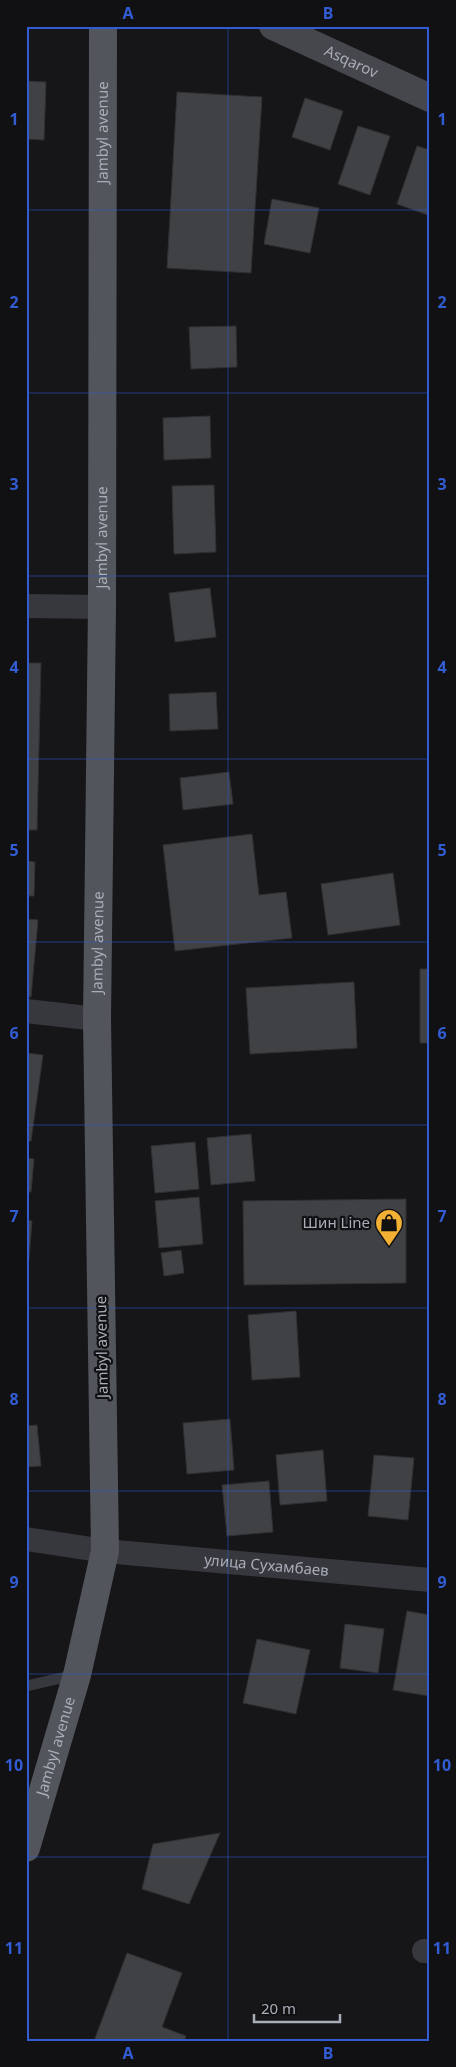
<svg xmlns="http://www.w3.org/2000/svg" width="456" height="2067" font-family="'Noto Sans',sans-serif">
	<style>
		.building { fill: #404145; stroke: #303034 }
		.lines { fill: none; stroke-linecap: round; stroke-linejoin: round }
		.service { stroke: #37383d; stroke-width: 11 }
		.minor { stroke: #37383d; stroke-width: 24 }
		.secondary { stroke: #45474d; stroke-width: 28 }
		.primary { stroke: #53555c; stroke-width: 28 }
		.grid { fill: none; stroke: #325cd3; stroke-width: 1; stroke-opacity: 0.55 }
		.labels { text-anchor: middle; stroke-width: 4.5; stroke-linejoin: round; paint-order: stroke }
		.street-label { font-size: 15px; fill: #a8adb8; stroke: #111113 }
		.poi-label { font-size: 15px; fill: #a8adb8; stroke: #111113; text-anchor: end }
		.neatline { fill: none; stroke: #325cd3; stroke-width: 2 }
		.grid-label { font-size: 16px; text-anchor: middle; font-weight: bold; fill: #325cd3 }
	</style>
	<rect width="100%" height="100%" fill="#161618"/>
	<path class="building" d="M26 81 46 82 44 140 26 139Z
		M177 92 262 97 251 273 167 268Z
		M305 98 343 111 330 150 292 137Z
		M358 126 390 136 370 195 338 184Z
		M417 146 430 150 428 215 397 204Z
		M272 199 319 208 310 253 264 244Z
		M236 326 237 367 191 369 189 327Z
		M210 416 211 458 164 460 163 418Z
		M214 485 216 552 174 554 172 486Z
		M210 588 216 637 175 642 169 593Z
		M26 663H41L37 830H26Z
		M216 692 218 729 170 731 169 694Z
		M229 772 233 804 183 810 180 778Z
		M252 834 259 895 286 892 292 938 175 951 163 845Z
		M26 861 35 862 34 896H26Z
		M393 873 400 925 328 935 321 884Z
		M26 919 38 920 31 997H26Z
		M420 969H430V1043H420Z
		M354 982 357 1048 250 1054 246 988Z
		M26 1053 43 1055 31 1141H26Z
		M251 1134 255 1181 211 1185 207 1138Z
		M195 1142 199 1189 155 1193 151 1146Z
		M26 1158 34 1159 31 1192H26Z
		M199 1197 203 1244 159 1248 155 1201Z
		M406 1199V1283L244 1285 243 1201Z
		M26 1220 32 1221 29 1259H26Z
		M181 1250 184 1273 164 1276 161 1253Z
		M296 1311 300 1377 252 1380 248 1315Z
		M230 1419 234 1470 187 1474 183 1423Z
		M37 1425 41 1466 26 1467V1426Z
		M323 1450 327 1501 280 1505 276 1455Z
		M374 1455 414 1458 408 1520 368 1516Z
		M269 1481 273 1532 227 1536 222 1485Z
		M407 1611 430 1615 429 1696 393 1690Z
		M345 1624 384 1629 378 1673 340 1668Z
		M257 1639 310 1650 296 1714 243 1703Z
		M220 1833 189 1904 142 1889 153 1844Z
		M127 1953 182 1973 162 2027 186 2036 184 2041H94Z"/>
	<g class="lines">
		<path class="service" d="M26 1686 75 1675"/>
		<g class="minor">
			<path d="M26 606 102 607"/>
			<path d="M26 1011 97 1019"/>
			<path id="s1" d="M26 1539 105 1551 430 1580"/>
			<path d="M424 1951H430"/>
		</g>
		<path class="secondary" id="s2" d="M273 26 430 98"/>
		<path class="primary" id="s3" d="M26 1848 77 1675 105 1551 97 1019 102 607 103 26"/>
	</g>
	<path class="grid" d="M228 26V2041M26 210H430M26 393H430M26 576H430M26 759H430M26 942H430M26 1125H430M26 1308H430M26 1491H430M26 1674H430M26 1857H430"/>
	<defs>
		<symbol id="shop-pin" viewBox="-11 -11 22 30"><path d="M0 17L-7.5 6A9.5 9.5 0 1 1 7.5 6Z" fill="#f2b134" stroke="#111113"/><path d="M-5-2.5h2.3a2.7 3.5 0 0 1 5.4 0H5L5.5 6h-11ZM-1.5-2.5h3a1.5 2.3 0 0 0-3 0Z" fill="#111"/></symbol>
	</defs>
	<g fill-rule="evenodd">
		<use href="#shop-pin" x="373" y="1207" width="32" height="43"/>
	</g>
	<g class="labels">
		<g class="street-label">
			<text dy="5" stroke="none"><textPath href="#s2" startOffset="86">Asqarov</textPath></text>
			<text dy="5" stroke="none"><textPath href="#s3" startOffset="1726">Jambyl avenue</textPath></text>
			<text dy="5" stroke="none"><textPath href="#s3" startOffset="1321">Jambyl avenue</textPath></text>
			<text dy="5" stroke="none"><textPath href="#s3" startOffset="916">Jambyl avenue</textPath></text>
			<text transform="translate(102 1347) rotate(-91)" y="5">Jambyl avenue</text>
			<text dy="5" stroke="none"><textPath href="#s1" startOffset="242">улица Сухамбаев</textPath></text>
			<text dy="5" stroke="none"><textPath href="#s3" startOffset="106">Jambyl avenue</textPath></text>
		</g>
		<g class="poi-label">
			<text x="370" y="1228">Шин Line</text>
		</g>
	</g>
	<rect width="456" height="2067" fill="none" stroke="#111113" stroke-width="55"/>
	<path d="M254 2014v8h86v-8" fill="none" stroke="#a8adb8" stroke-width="2.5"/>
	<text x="261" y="2014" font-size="15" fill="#a8adb8" stroke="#111113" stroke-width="4" paint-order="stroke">20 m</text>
	<rect x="28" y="28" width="400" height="2012" class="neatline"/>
	<g class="grid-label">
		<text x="128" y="19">A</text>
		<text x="328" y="19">B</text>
		<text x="14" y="125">1</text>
		<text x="442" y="125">1</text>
		<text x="14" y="308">2</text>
		<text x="442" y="308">2</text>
		<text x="14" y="490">3</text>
		<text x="442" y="490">3</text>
		<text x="14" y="673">4</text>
		<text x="442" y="673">4</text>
		<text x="14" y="856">5</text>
		<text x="442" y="856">5</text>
		<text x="14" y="1039">6</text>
		<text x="442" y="1039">6</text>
		<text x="14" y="1222">7</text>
		<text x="442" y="1222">7</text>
		<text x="14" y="1405">8</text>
		<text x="442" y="1405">8</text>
		<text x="14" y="1588">9</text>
		<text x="442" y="1588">9</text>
		<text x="14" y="1771">10</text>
		<text x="442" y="1771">10</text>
		<text x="14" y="1954">11</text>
		<text x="442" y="1954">11</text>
		<text x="128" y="2059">A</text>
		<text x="328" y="2059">B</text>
	</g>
</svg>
